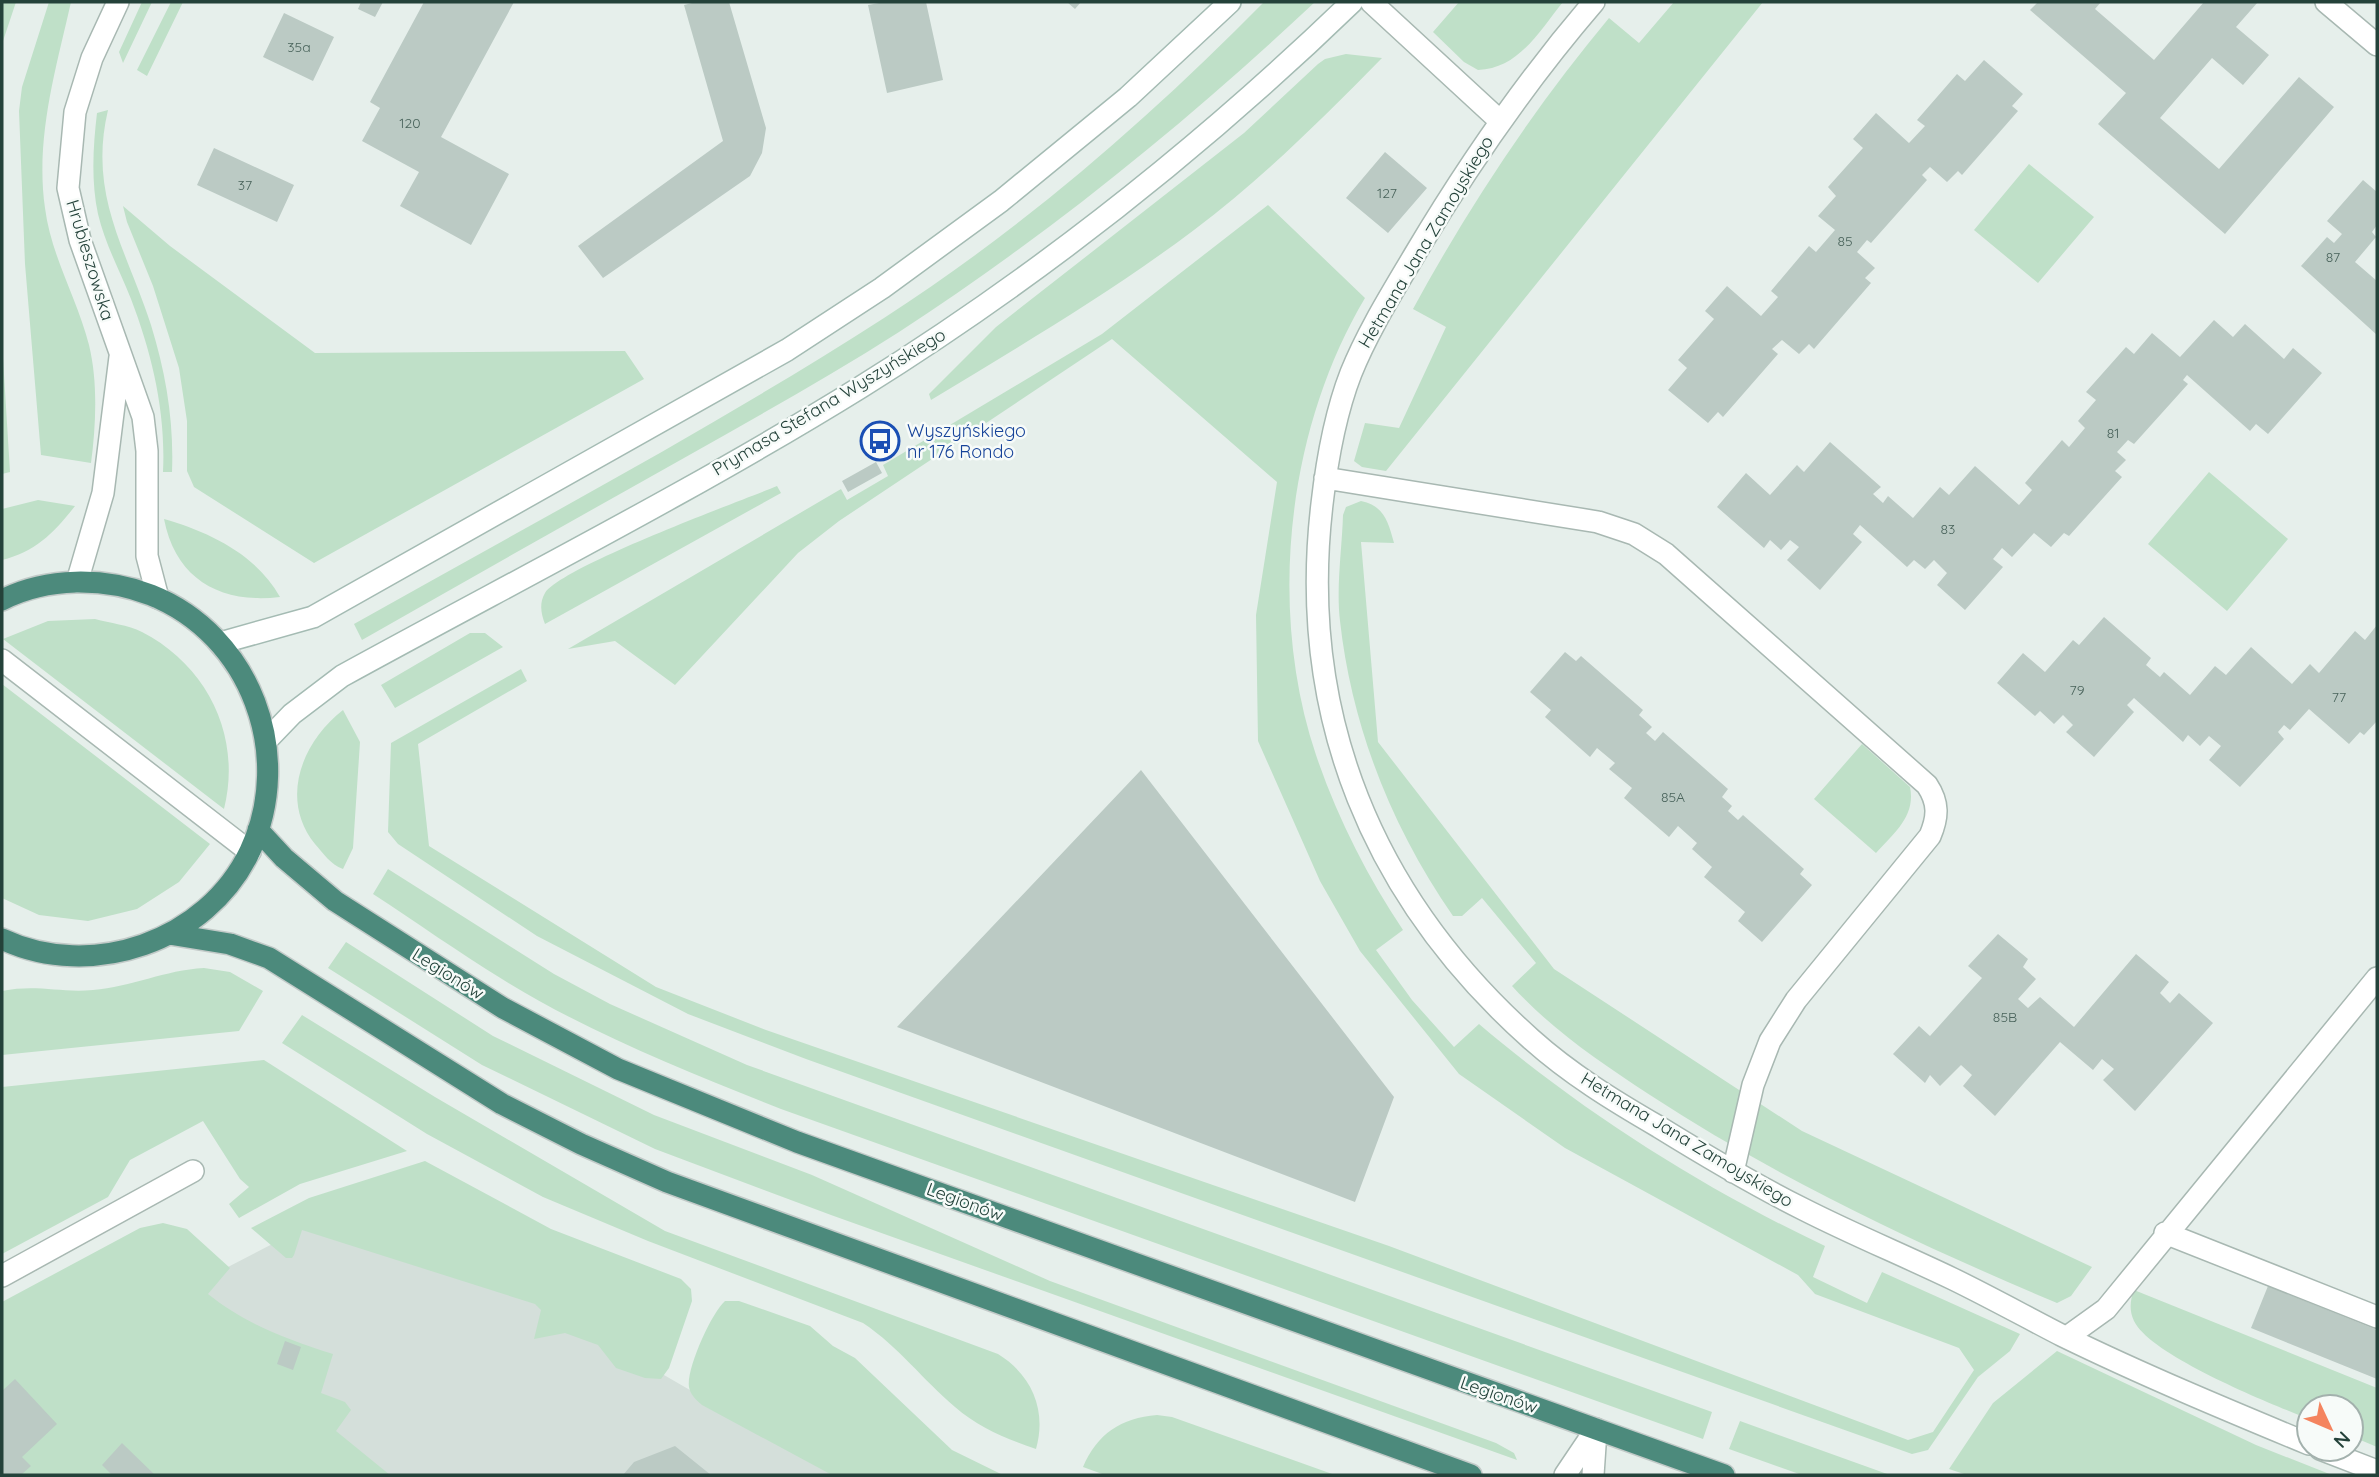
<svg xmlns="http://www.w3.org/2000/svg" width="2379" height="1477" font-family="Quicksand,sans-serif">
	<style>
		.built { fill: #d4dfda }
		.green { fill: #bfe0c8 }
		.building { fill: #bbcac4 }
		.lines { fill: none; stroke-linecap: round; stroke-linejoin: round }
		.service-casing { stroke: #a8b8b2; stroke-width: 24 }
		.minor-casing { stroke: #a8b8b2; stroke-width: 24 }
		.tertiary-casing { stroke: #a8b8b2; stroke-width: 24 }
		.secondary-casing { stroke: #a4bbb3; stroke-width: 24 }
		.trunk-casing { stroke: #c2cac8; stroke-width: 24 }
		.service { stroke: #fff; stroke-width: 21 }
		.minor { stroke: #fff; stroke-width: 21 }
		.tertiary { stroke: #fff; stroke-width: 21 }
		.secondary { stroke: #fff; stroke-width: 21 }
		.trunk { stroke: #4c8a7c; stroke-width: 21 }
		.labels { text-anchor: middle; stroke-width: 5; stroke-linejoin: round; paint-order: stroke }
		.number-label { font-size: 14px; fill: #4a645c }
		.street-label { font-size: 18px; fill: #24423a; stroke: #f7fbf9 }
		.transit-label { font-size: 18px; fill: #164399; stroke: #f7fbf9; text-anchor: start }
	</style>
	<rect width="100%" height="100%" fill="#e6efeb"/>
	<path class="built" d="M309 1225 534 1300 808 1458 845 1475H379L172 1296Z"/>
	<path class="green" d="M2 2H16L2 44Z
		M49 2H71C56 69 35 138 45 208 51 256 77 298 89 345 98 382 96 425 91 463L41 455 25 264 19 111 22 87Z
		M142 2H152L123 63 119 52Z
		M171 2H183L147 76 137 70Z
		M1264 2H1315C1185 124 1048 235 899 332 829 377 756 417 684 458 577 518 469 579 362 640L354 624C531 524 713 428 884 318 1022 229 1149 119 1264 2Z
		M1459 2H1563C1540 30 1519 69 1478 70L1464 62 1433 32Z
		M1674 2H1763L1386 471 1362 467 1354 461 1365 423 1399 428 1446 327 1413 309C1469 206 1534 108 1609 18L1639 43Z
		M1346 54 1382 58C1322 119 1262 179 1194 230 1110 293 1020 346 931 400L929 394 996 327 1244 133 1318 64 1325 59Z
		M108 110C88 195 126 248 151 325 166 374 174 421 172 472H163C166 412 152 354 131 299 120 271 105 244 98 214 91 181 93 147 97 113Z
		M2029 164 2094 217 2038 283 1974 230Z
		M1268 205 1365 298C1287 429 1267 609 1316 755 1337 817 1367 876 1403 930L1376 950 1412 1000 1454 1047 1479 1024C1581 1111 1704 1189 1825 1246L1813 1277 1867 1303 1882 1272 2020 1334 2010 1351 1978 1377 1928 1450 1912 1454 806 1059 688 1014 537 936 398 844 388 832 391 743 521 669 527 681 418 744 429 846 656 987 766 1030 1389 1246 1908 1440 1933 1432 1974 1370 1959 1348 1815 1294 1798 1275 1565 1148 1459 1074 1360 951 1320 881 1258 741 1256 615 1277 482 1112 339 839 521 798 553 675 685 615 641 568 649 841 489 847 500 888 476 883 465 1102 334Z
		M123 206 170 246 315 353 625 351 644 379 314 563 194 487 187 471V421L179 368 153 286 127 222Z
		M2 342 10 472 2 474Z
		M2209 472 2288 539 2227 611 2148 544Z
		M777 486 781 493 545 624C541 614 539 603 545 593 563 566 738 502 777 486Z
		M38 500 75 506C54 533 35 552 2 560V509Z
		M1361 501C1384 506 1388 521 1394 543L1361 542 1378 742 1554 969 1802 1131 2092 1267 2071 1296 2057 1303C1917 1244 1777 1178 1650 1095 1600 1062 1552 1030 1512 986L1536 963 1482 898 1462 916H1453C1392 828 1352 728 1340 621 1336 587 1342 549 1343 515L1346 507Z
		M164 519C209 532 256 554 280 597 221 604 176 580 164 519Z
		M95 619C110 623 128 625 142 632 208 666 242 737 224 809L3 639 48 621Z
		M470 633H485L503 647 395 708 381 685Z
		M2 684 210 844 179 882 137 909 88 921 39 915 2 898Z
		M343 710 360 742 353 848 343 869C330 864 324 854 315 844 279 799 302 742 343 710Z
		M1862 744 1910 787C1916 816 1894 833 1876 853L1814 799Z
		M388 869 554 974 610 1004 747 1065 1712 1412 1703 1439 781 1109C686 1071 589 1033 502 979 458 952 416 922 373 894Z
		M346 942 493 1036 654 1115 812 1175 1050 1281 1496 1443 1514 1453 1517 1460 831 1215 655 1149 482 1065 328 968Z
		M204 968 230 972 263 991 239 1031 2 1055V991C37 984 59 993 93 990 131 987 165 970 204 968Z
		M302 1015 435 1097 665 1231 998 1354C1032 1375 1047 1410 1036 1449 1007 1439 979 1428 955 1407 923 1380 899 1347 863 1323L648 1241 543 1197 427 1134 282 1043Z
		M264 1060 407 1151 300 1184 239 1218 229 1204 249 1187 240 1179 203 1121 130 1160 108 1197 2 1254V1087Z
		M425 1161 551 1229 681 1279 691 1289 692 1301 669 1368 661 1379 645 1378 616 1368 598 1345 565 1333 534 1339 541 1310 535 1304 302 1230 294 1255 292 1258H286L251 1228 309 1198Z
		M163 1223 187 1229 230 1268 208 1294C247 1325 287 1339 333 1354L321 1393 345 1402 351 1410 336 1431 390 1475H2V1302L140 1228Z
		M2134 1290 2377 1388V1447L2351 1436V1407H2309V1419C2271 1404 2151 1356 2134 1321 2129 1311 2130 1300 2134 1290Z
		M725 1301H739L810 1326 833 1346 855 1358 952 1450 1003 1475H832L702 1405C696 1400 690 1394 689 1387 686 1369 712 1312 725 1301Z
		M2057 1351 2256 1445 2332 1475H1967L1949 1469 1993 1403Z
		M1157 1415 1172 1417 1335 1475H1105L1083 1467C1097 1434 1121 1418 1157 1415Z
		M1740 1421 1890 1475H1802L1729 1449Z"/>
	<path class="building" d="M361 2H383L375 17 358 9Z
		M424 2H514L441 137 509 174 471 245 400 206 419 172 362 141 380 108 370 102Z
		M696 2H729L766 128 762 153 750 176 603 278 578 246 723 141 684 5Z
		M885 2H926L943 80 887 93 868 5Z
		M1067 2H1081L1075 9Z
		M2038 2H2101L2095 9 2154 60 2204 2H2258L2236 27 2269 55 2243 85 2212 58 2160 118 2219 169 2299 77 2334 107 2225 234 2098 124 2126 93 2030 10Z
		M284 13 334 37 313 81 263 57Z
		M1984 60 2023 94 2012 106 2018 111 1962 175 1958 171 1947 182 1930 167 1922 175 1927 180 1871 243 1867 240 1857 252 1875 268 1865 278 1871 283 1814 349 1809 344 1799 354 1782 340 1772 349 1778 354 1723 417 1718 412 1708 423 1668 390 1687 368 1678 360 1714 319 1705 311 1727 286 1761 316 1778 297 1771 291 1809 246 1816 252 1835 230 1818 216 1836 196 1828 187 1863 148 1853 139 1876 113 1909 143 1925 126 1917 120 1957 74 1965 81Z
		M214 148 294 185 277 222 197 185Z
		M1385 152 1427 188 1388 233 1346 198Z
		M2363 180 2377 192V225L2372 232 2376 237 2355 262 2377 281V335L2301 266 2327 237 2334 243 2342 234 2327 221Z
		M2214 320 2233 337 2245 324 2284 359 2293 348 2322 373 2268 434 2256 424 2250 431 2187 375 2183 380 2188 384 2134 444 2128 440 2117 452 2126 460 2115 471 2122 477 2069 536 2064 533 2051 547 2034 533 2012 557 2002 548 1993 559 2003 567 1965 610 1937 585 1947 573 1934 560 1925 569 1914 560 1907 567 1860 525 1853 534 1862 542 1820 590 1787 560 1799 547 1790 540 1781 550 1770 540 1764 548 1717 507 1746 473 1770 495 1797 465 1804 472 1830 442 1881 487 1873 494 1883 503 1888 496 1913 518 1940 487 1949 495 1975 466 2019 505 2032 490 2025 483 2062 440 2069 447 2085 428 2078 421 2096 400 2086 392 2126 347 2134 354 2152 333 2180 357Z
		M876 462 882 473 848 492 842 481Z
		M2104 617 2151 658 2146 665 2160 677 2164 672 2190 695 2215 666 2226 675 2251 647 2292 684 2310 664 2319 673 2355 631 2365 640 2377 625V721L2364 735 2360 732 2349 744 2309 709 2290 730 2284 725 2278 732 2284 739 2240 787 2209 760 2221 746 2209 736 2200 746 2188 735 2183 742 2134 698 2127 705 2134 712 2094 757 2066 732 2073 725 2063 715 2054 724 2040 711 2035 716 1997 683 2023 653 2045 672 2073 640 2079 645Z
		M1565 652 1576 661 1581 656 1643 710 1639 715 1652 727 1646 733 1655 741 1663 732 1728 789 1722 797 1732 806 1728 811 1738 820 1743 815 1804 869 1800 874 1812 885 1762 942 1738 921 1745 912 1704 877 1712 867 1692 849 1697 843 1678 826 1669 837 1624 798 1632 788 1609 769 1615 763 1597 748 1590 757 1545 717 1551 710 1530 692Z
		M1141 770 1394 1097 1355 1202 897 1027Z
		M1998 934 2028 959 2023 967 2036 979 2018 999 2028 1008 2040 997 2074 1027 2136 954 2169 982 2160 993 2170 1003 2179 993 2213 1023 2135 1111 2103 1080 2114 1069 2102 1059 2093 1070 2060 1042 1995 1116 1963 1086 1972 1075 1961 1065 1940 1086 1930 1075 1925 1083 1893 1054 1919 1026 1930 1036 1982 978 1968 966Z
		M2268 1286 2377 1330V1379L2251 1328Z
		M285 1341 301 1347 293 1370 277 1364Z
		M15 1379 57 1424 22 1457 31 1466 21 1475H2V1391Z
		M122 1443 155 1475H112L102 1465Z
		M675 1446 711 1475H623L634 1462Z"/>
	<g class="lines">
		<defs>
			<path id="service" d="M2 660 250 852
				M2 1276 193 1171
				M1565 1475 1596 1429
				M1593 1475 1596 1431"/>
			<path id="minor" d="M1371 2 1499 120
				M1594 2C1526 81 1468 165 1415 254 1392 293 1368 331 1351 373 1335 414 1327 460 1322 504 1297 716 1373 898 1531 1039 1570 1074 1614 1101 1659 1127 1706 1156 1753 1184 1803 1209 1852 1234 1903 1255 1953 1279 1990 1297 2026 1317 2063 1336 2143 1375 2227 1410 2309 1444
				M2326 2 2377 45
				M1325 478 1598 522 1634 534 1666 554 1927 785C1939 803 1938 817 1930 836L1796 1000 1770 1041 1753 1085 1733 1172
				M2165 1233 2377 1317
				M2067 1337 2106 1309 2377 978
				M2320 1449 2377 1471"/>
			<path id="tertiary" d="M118 2 92 58 75 112 68 188 80 240 143 417 147 451V556L158 598
				M77 582 103 493 120 357"/>
			<path id="secondary" d="M220 643 313 617 787 350 882 288 1001 201 1128 97 1230 2
				M266 741 292 714 342 676C515 581 693 491 861 387 1039 276 1201 148 1352 2"/>
			<path id="trunk" d="M2 600C47 577 104 577 151 595 251 635 295 755 250 851 207 942 91 981 2 939
				M258 830 284 858 335 901 503 1008 618 1069 797 1142 1724 1475
				M169 934 230 944 269 958 502 1104 581 1144 667 1182 1471 1475"/>
		</defs>
		<use href="#service" class="service-casing"/>
		<use href="#minor" class="minor-casing"/>
		<use href="#tertiary" class="tertiary-casing"/>
		<use href="#secondary" class="secondary-casing"/>
		<use href="#trunk" class="trunk-casing"/>
		<use href="#service" class="service"/>
		<use href="#minor" class="minor"/>
		<use href="#tertiary" class="tertiary"/>
		<use href="#secondary" class="secondary"/>
		<use href="#trunk" class="trunk"/>
	</g>
	<defs>
		<symbol id="bus-ring" viewBox="-11 -11 22 22"><circle r="9.5" fill="#f7fbf9" stroke="#1a4fb4" stroke-width="1.5"/><path d="M-5-6H5V4H4V6H2V4H-2V6H-4V4H-5ZM-3.5-4V0h7V-4ZM-3.5 1.2v1.5H-2V1.2ZM2 1.2v1.5H3.5V1.2Z" fill="#1a4fb4"/></symbol>
	</defs>
	<g fill-rule="evenodd">
		<use href="#bus-ring" x="858" y="419" width="44" height="44"/>
	</g>
	<g class="labels">
		<g class="number-label">
			<text x="299" y="52">35a</text>
			<text x="410" y="128">120</text>
			<text x="245" y="190">37</text>
			<text x="1387" y="198">127</text>
			<text x="1845" y="246">85</text>
			<text x="2333" y="262">87</text>
			<text x="2113" y="438">81</text>
			<text x="1948" y="534">83</text>
			<text x="2077" y="695">79</text>
			<text x="2339" y="702">77</text>
			<text x="1673" y="802">85A</text>
			<text x="2005" y="1022">85B</text>
		</g>
		<g class="street-label">
			<text transform="translate(1426 242) rotate(-59)" y="6">Hetmana Jana Zamoyskiego</text>
			<text transform="translate(90 260) rotate(73)" y="6">Hrubieszowska</text>
			<text transform="translate(829 402) rotate(-31)" y="6">Prymasa Stefana Wyszyńskiego</text>
			<text transform="translate(448 974) rotate(32)" y="6">Legionów</text>
			<text transform="translate(1687 1140) rotate(31)" y="6">Hetmana Jana Zamoyskiego</text>
			<text transform="translate(965 1202) rotate(20)" y="6">Legionów</text>
			<text transform="translate(1499 1395) rotate(19)" y="6">Legionów</text>
		</g>
		<g class="transit-label">
			<text x="907" y="437">Wyszyńskiego<tspan x="907" dy="21">nr 176 Rondo</tspan></text>
		</g>
	</g>
	<rect width="2379" height="1477" fill="none" stroke="#24423a" stroke-width="7"/>
	<g transform="translate(2330 1428) rotate(134)"><circle r="33" fill="#f7fbf9" stroke="#a3b1ad" stroke-width="2"/>
	<path d="M0-5L12 26L0 18L-12 26Z" fill="#f4845f"/>
	<text y="-10" font-size="19" font-weight="bold" text-anchor="middle" fill="#24423a">N</text>
	</g>
</svg>
